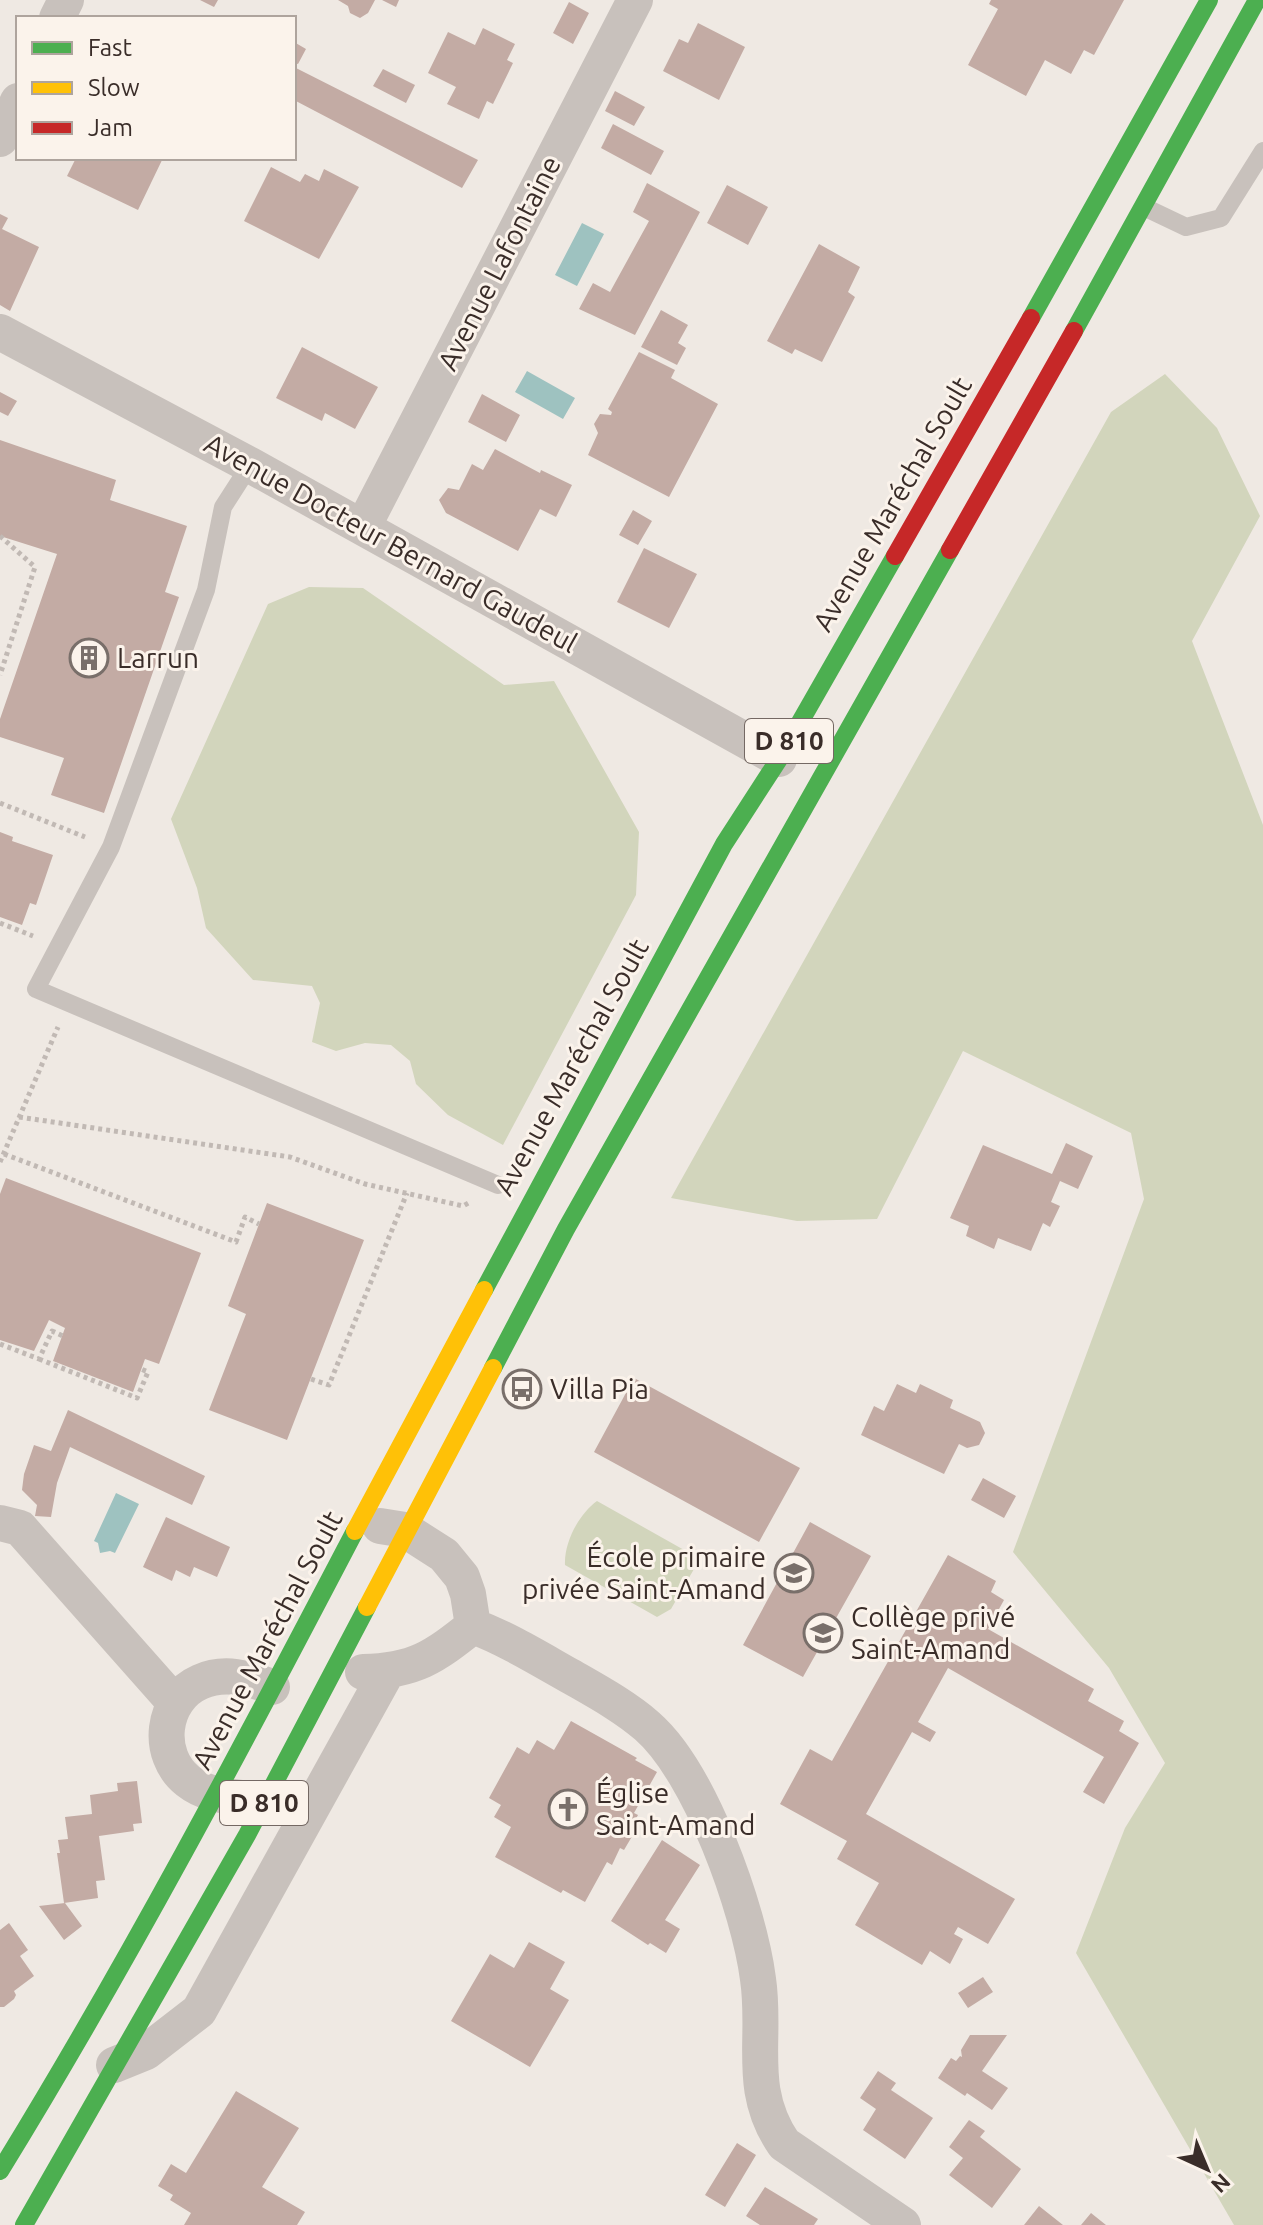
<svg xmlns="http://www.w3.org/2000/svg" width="1263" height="2225" font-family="Ubuntu,sans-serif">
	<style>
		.green { fill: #d2d5bc }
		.water { fill: #9ec2c0 }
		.building { fill: #c3aba4 }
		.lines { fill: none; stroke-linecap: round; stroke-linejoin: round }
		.path { stroke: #c1b9b4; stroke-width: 5; stroke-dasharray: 4 4; stroke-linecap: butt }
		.lane { stroke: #c8c1bc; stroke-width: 18 }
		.street { stroke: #c8c1bc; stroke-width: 36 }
		.fast { stroke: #4caf50; stroke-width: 18 }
		.slow { stroke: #ffc107; stroke-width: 18 }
		.jam { stroke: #c62828; stroke-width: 18 }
		.labels { text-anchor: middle; stroke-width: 6; stroke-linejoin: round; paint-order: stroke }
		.shield { fill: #fbf3eb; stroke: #746863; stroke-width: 2 }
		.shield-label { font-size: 26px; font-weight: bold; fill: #3a2d29 }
		.street-label { font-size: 28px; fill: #3a2d29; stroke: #fbf3eb }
		.poi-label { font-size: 28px; fill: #3a2d29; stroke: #fbf3eb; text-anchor: start }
	</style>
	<rect width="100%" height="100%" fill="#efe9e3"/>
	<path class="green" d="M1165 374 1217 428 1260 516 1192 641 1263 825V2225H1234L1076 1953 1125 1828 1165 1763 1109 1668 1013 1552 1144 1199 1131 1133 963 1051 877 1219 797 1221 671 1198 1111 412Z
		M309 587 363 588 504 685 554 681 639 832 636 895 503 1145 448 1115 416 1084 410 1061 391 1045 365 1043 336 1051 312 1042 320 1003 312 986 253 980 206 928 197 888 171 819 268 604Z
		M597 1501 693 1555 694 1569 671 1609 657 1617 565 1565C564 1542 579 1514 597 1501Z"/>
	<path class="water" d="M582 223 604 234 577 286 555 275Z
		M527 371 575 398 563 419 515 392Z
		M116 1493 139 1504 115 1553 110 1551 100 1553 98 1543 94 1541Z"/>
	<path class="building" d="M200 0H218L214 7Z
		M338 0H375L368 13 360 18 350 13 348 6Z
		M382 0H399L396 7Z
		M991 0H1124L1094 55 1084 50 1071 74 1045 60 1026 96 968 65 998 9 989 4Z
		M569 2 589 13 573 44 553 33Z
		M698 23 745 47 719 100 663 71 679 39 688 43Z
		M483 28 515 44 507 60 513 63 493 104 487 101 479 119 447 104 456 87 428 73 448 32 475 45Z
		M294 42 306 49 298 64 294 63Z
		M294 67 478 160 462 188 294 100Z
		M383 69 415 85 406 103 373 86Z
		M615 91 645 107 634 126 605 111Z
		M613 124 664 151 651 175 601 148Z
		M76 158H163L138 210 67 176Z
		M271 167 300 182 305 174 319 181 324 169 359 187 319 259 244 221Z
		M647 183 700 212 635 335 579 309 593 283 610 292 649 221 633 212Z
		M727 185 768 207 748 245 707 223Z
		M0 214 8 218 2 229 39 247 10 311 0 305Z
		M819 244 860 267 848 292 855 297 822 362 795 349 792 354 767 341Z
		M661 310 688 325 678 343 686 348 677 365 641 347Z
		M302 347 378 387 355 429 325 413 322 421 276 398Z
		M639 352 675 370 671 378 718 404 669 497 588 455 598 433 594 424 600 414 611 415 612 412 608 409Z
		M0 392 17 401 8 416 0 412Z
		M482 394 520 415 506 442 468 422Z
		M0 440 116 480 110 500 187 526 165 592 179 597 104 813 51 795 64 758 0 737V719L57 554 0 536Z
		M495 449 540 473 541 470 572 485 556 517 540 509 518 551 446 513 439 500 448 488 459 490 472 464 483 470Z
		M633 510 652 521 638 545 619 535Z
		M644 548 697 574 669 628 617 602Z
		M0 832 13 837 12 841 53 855 36 905 30 903 22 925 0 917Z
		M1066 1143 1093 1156 1078 1189 1060 1181 1051 1202 1060 1206 1050 1227 1043 1223 1031 1251 998 1238 994 1249 966 1236 969 1226 950 1218 983 1145 1052 1174Z
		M6 1178 201 1253 159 1364 145 1359 133 1392 53 1361 65 1328 49 1320 34 1351 0 1340V1194Z
		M267 1203 364 1240 287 1440 209 1410 246 1314 228 1306Z
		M634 1378 800 1468 759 1542 594 1452Z
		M897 1384 916 1393 920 1384 953 1400 950 1408 980 1422 985 1433 979 1445 967 1448 959 1444 944 1474 861 1435 874 1406 884 1411Z
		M68 1410 205 1476 192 1505 70 1447 57 1483 51 1517 35 1516 37 1505 22 1490 24 1474 34 1445 51 1451Z
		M983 1478 1016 1496 1004 1518 971 1500Z
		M166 1517 230 1547 217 1577 194 1567 190 1577 176 1570 172 1581 143 1567Z
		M810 1522 871 1556 803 1677 743 1645Z
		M948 1555 996 1581 991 1592 1004 1600 988 1629 1094 1689 1088 1701 1124 1721 1119 1731 1139 1743 1104 1804 1083 1792 1104 1757 948 1668 918 1722 936 1732 930 1742 912 1732 866 1814 1015 1899 988 1944 958 1927 954 1934 963 1939 950 1964 930 1951 922 1965 855 1925 879 1883 837 1859 847 1841 780 1804 810 1749 832 1761Z
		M571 1721 637 1758 635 1760 657 1772 634 1813 638 1815 630 1830 634 1833 624 1850 620 1848 612 1865 607 1862 585 1902 563 1890 561 1893 495 1857 511 1827 494 1817 501 1805 489 1798 517 1747 529 1754 537 1740 554 1750Z
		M137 1781 142 1823 133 1824 134 1831 99 1836 105 1880 96 1881 98 1898 64 1903 57 1853H60L58 1840 68 1839 65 1817 92 1814 90 1795 118 1791 117 1783Z
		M662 1840 700 1865 665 1920 680 1929 666 1953 650 1943 648 1945 611 1921Z
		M65 1903 82 1926 64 1940 39 1906Z
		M9 1923 28 1950 20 1956 34 1976 14 1991 16 1995 14 1999 4 2007H0V1930Z
		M529 1942 565 1962 550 1989 569 2000 530 2067 451 2021 490 1954 514 1968Z
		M983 1977 993 1992 968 2008 958 1993Z
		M970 2035H1007L982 2071 1008 2088 992 2110 967 2093 965 2096 938 2078 951 2058 956 2061 960 2056 962 2057 961 2050Z
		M878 2071 896 2083 891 2090 933 2118 905 2159 863 2130 876 2109 860 2098Z
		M236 2091 299 2128 262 2187 305 2212 297 2225H184L191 2213 170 2200 173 2195 158 2186 171 2164 186 2173Z
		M969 2120 985 2131 980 2137 1021 2169 992 2208 949 2175 963 2158 949 2147Z
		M737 2143 756 2155 725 2207 705 2195Z
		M765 2187 818 2219 814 2225H760L746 2216Z
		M1039 2206 1063 2225H1024Z
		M1091 2213 1106 2225H1081Z"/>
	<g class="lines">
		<path class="path" d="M0 536 35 567 0 675
			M0 803 85 837
			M0 923 33 936
			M19 1117 290 1157 365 1184 463 1206 470 1202
			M4 1154 236 1242 245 1217 259 1224
			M0 1162 58 1027
			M0 1344 39 1359 52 1331 63 1336
			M39 1359 137 1398 148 1372 141 1369
			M311 1379 329 1385 407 1193"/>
		<path class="lane" d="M1144 207 1186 227 1221 218 1263 151
			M250 465 223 507 206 590 111 847 36 989 498 1185"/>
		<path class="street" d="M57 18 66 0
			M0 139 18 101
			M0 332 250 465 779 759
			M363 527 635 0
			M0 1523 20 1528 175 1703
			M380 1526 405 1530 444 1555 462 1577 468 1594 473 1626
			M473 1626C507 1639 538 1658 570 1676 596 1691 624 1706 647 1726 700 1772 749 1909 758 1979 767 2039 746 2089 784 2144L903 2225
			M363 1672C415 1671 434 1657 473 1626
			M241 1798C222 1796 203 1793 188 1781 155 1755 161 1699 200 1682 224 1671 249 1678 272 1687
			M114 2065 146 2052 199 2011 387 1672"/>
		<path class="fast" d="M1031 318 1209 0
			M1074 331 1257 0
			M484 1290 724 844 779 759 895 556
			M493 1368 566 1229 950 550
			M0 2171C128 1963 242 1747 355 1531
			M24 2225 247 1835 367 1607"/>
		<path class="slow" d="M355 1531 484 1290
			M367 1607 493 1368"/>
		<path class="jam" d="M950 550 1074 331
			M895 556 1031 318"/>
	</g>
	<defs>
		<symbol id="building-ring" viewBox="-11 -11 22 22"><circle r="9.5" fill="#fbf3eb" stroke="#796f6a" stroke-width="1.5"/><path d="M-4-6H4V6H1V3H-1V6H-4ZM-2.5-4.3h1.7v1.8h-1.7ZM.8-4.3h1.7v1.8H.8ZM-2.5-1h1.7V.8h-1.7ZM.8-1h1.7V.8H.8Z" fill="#796f6a"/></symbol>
		<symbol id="bus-ring" viewBox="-11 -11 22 22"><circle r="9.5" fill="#fbf3eb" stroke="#796f6a" stroke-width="1.5"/><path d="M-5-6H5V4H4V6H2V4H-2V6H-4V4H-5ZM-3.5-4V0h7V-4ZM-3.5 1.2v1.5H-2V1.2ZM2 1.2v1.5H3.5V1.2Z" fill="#796f6a"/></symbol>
		<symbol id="school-ring" viewBox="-11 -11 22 22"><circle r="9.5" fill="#fbf3eb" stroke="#796f6a" stroke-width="1.5"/><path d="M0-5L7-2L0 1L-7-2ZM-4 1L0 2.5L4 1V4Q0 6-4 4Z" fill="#796f6a"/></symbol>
		<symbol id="church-ring" viewBox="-11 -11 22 22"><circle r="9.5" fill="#fbf3eb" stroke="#796f6a" stroke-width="1.5"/><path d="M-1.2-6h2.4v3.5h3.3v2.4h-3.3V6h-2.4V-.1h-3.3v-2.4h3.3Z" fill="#796f6a"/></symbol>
	</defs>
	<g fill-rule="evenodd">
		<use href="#building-ring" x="67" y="636" width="44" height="44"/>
		<use href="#bus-ring" x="500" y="1367" width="44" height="44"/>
		<use href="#school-ring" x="772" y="1551" width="44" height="44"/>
		<use href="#school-ring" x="801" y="1611" width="44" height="44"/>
		<use href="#church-ring" x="546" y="1787" width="44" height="44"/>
	</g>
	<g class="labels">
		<g class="shield">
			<rect x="745" y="719" width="88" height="44" rx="6"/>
			<rect x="220" y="1781" width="88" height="44" rx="6"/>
		</g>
		<g class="shield-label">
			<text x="789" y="750">D 810</text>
			<text x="264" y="1812">D 810</text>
		</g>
		<g class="street-label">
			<text transform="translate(499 263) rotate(-63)" y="10">Avenue Lafontaine</text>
			<text transform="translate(892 504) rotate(-60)" y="10">Avenue Maréchal Soult</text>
			<text transform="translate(391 543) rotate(29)" y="10">Avenue Docteur Bernard Gaudeul</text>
			<text transform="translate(571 1067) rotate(-61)" y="10">Avenue Maréchal Soult</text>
			<text transform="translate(267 1640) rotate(-62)" y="10">Avenue Maréchal Soult</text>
		</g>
		<g class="poi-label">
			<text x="117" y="668">Larrun</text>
			<text x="550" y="1399">Villa Pia</text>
			<text x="766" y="1567" text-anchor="end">École primaire<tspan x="766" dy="32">privée Saint-Amand</tspan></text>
			<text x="851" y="1627">Collège privé<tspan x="851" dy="32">Saint-Amand</tspan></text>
			<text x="596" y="1803">Église<tspan x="596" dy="32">Saint-Amand</tspan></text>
		</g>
	</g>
	<rect x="16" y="16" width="280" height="144" fill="#fbf3eb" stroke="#aea49d" stroke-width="2"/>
	<rect x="32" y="42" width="40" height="12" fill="#4caf50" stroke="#aea49d" stroke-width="2"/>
	<text x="88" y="56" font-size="24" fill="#3a2d29">Fast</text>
	<rect x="32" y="82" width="40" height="12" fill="#ffc107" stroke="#aea49d" stroke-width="2"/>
	<text x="88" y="96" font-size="24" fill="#3a2d29">Slow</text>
	<rect x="32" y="122" width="40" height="12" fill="#c62828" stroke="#aea49d" stroke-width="2"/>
	<text x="88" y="136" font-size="24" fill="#3a2d29">Jam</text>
	<g transform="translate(1207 2169) rotate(136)" stroke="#fbf3eb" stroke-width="6" paint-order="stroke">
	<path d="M0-6L14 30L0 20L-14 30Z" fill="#3a2d29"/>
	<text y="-12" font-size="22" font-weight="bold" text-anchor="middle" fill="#3a2d29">N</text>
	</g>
</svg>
